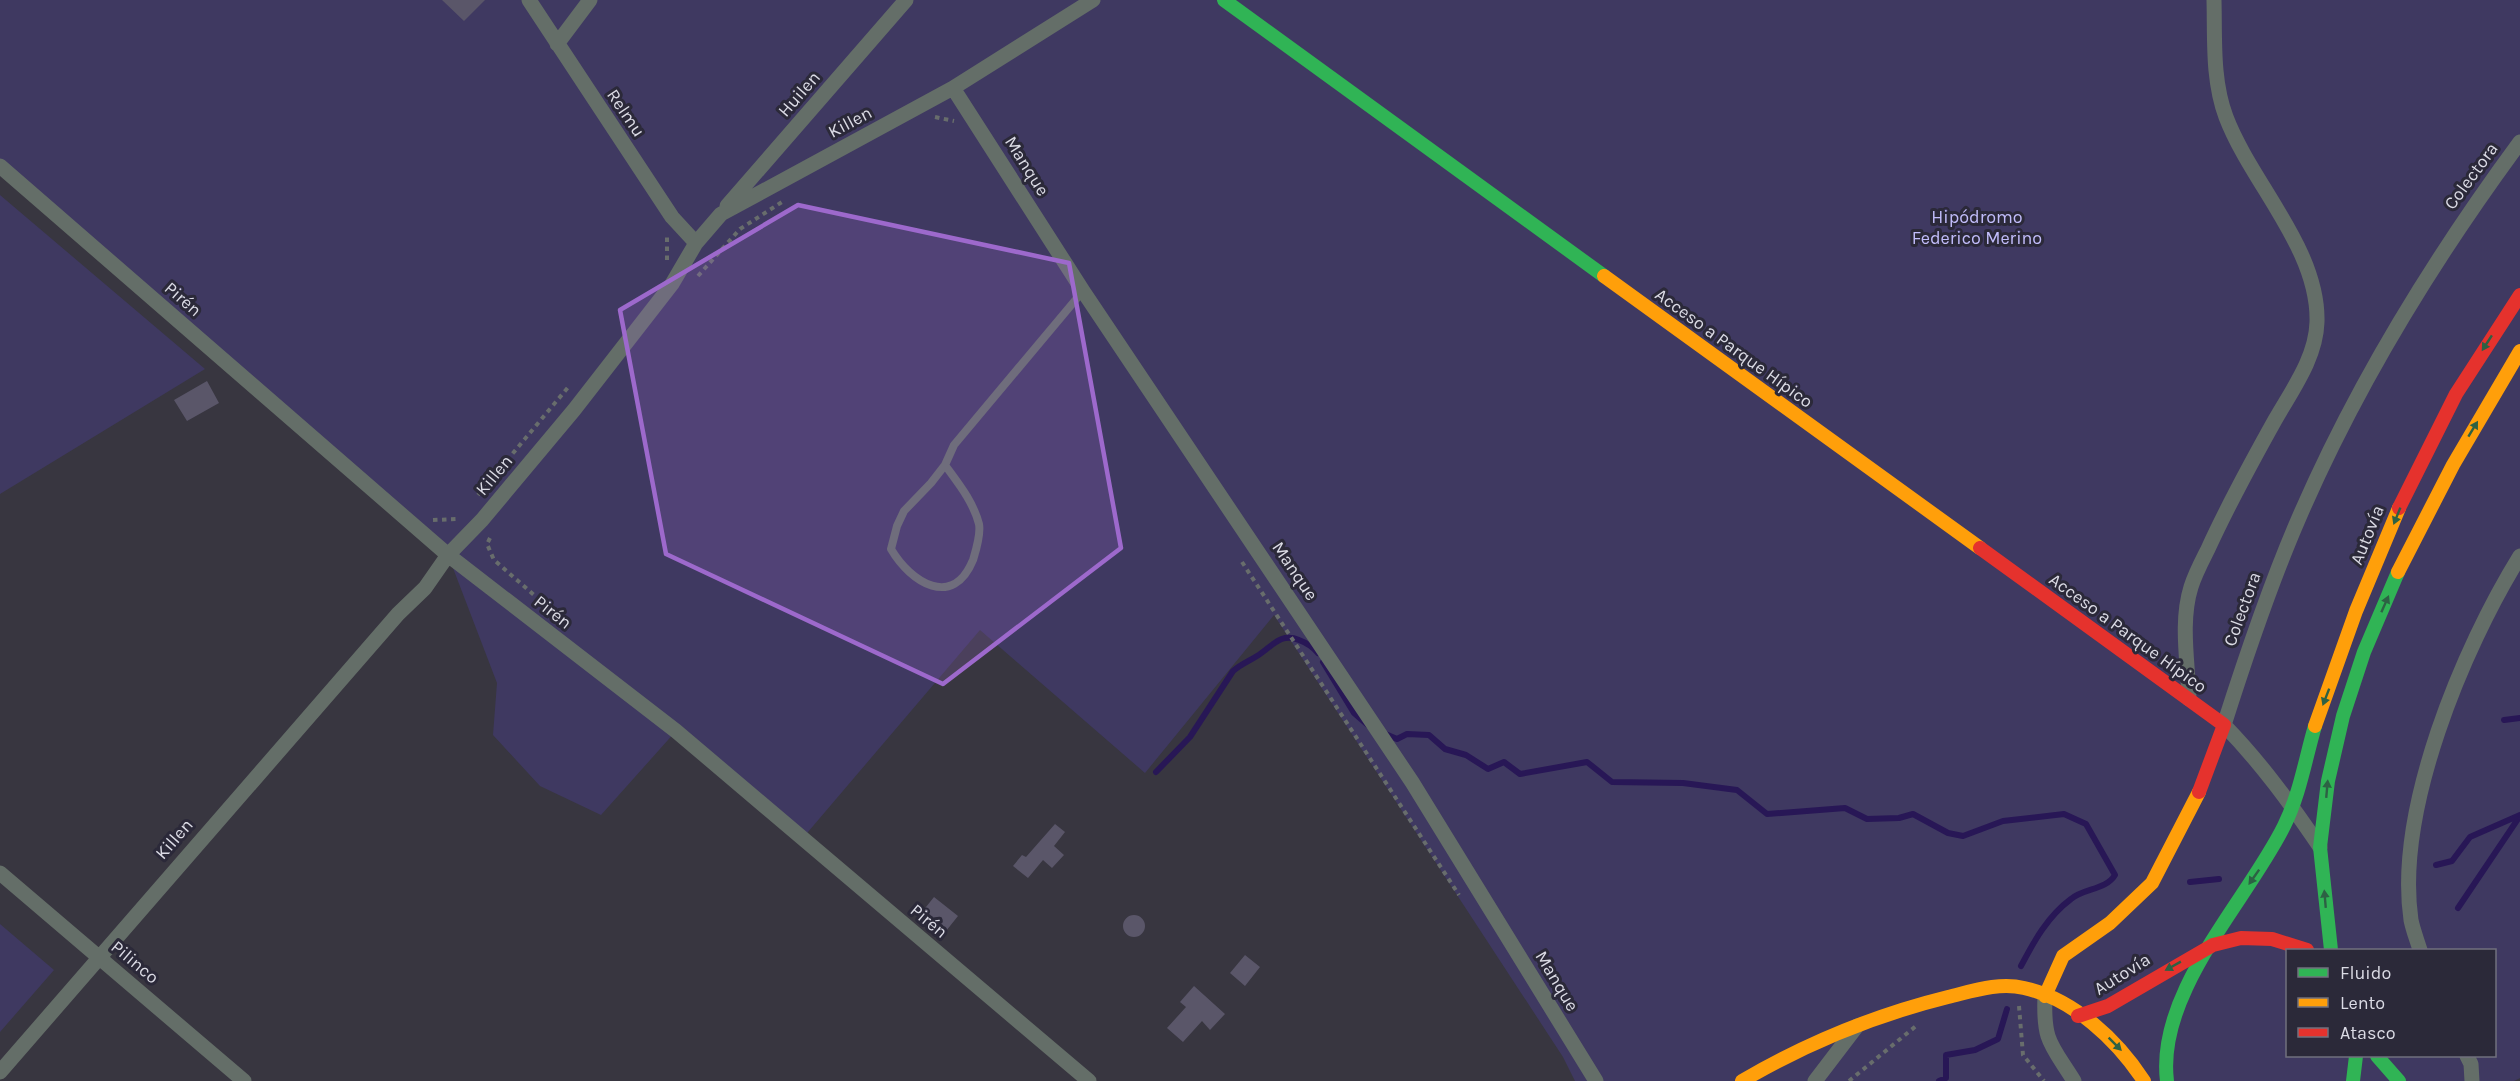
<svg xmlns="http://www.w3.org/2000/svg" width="2520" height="1081" font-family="Karla,sans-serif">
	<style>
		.green { fill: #3f3961; fill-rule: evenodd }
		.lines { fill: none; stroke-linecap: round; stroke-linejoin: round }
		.stream { stroke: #281756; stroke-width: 6 }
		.building { fill: #5a5669 }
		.path { stroke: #686d6c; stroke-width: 4; stroke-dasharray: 4.5 4.5; stroke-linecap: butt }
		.lane { stroke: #646e68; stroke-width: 8 }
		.street { stroke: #646e68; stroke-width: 15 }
		.fast { stroke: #30b455; stroke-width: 14 }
		.slow { stroke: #ff9f0a; stroke-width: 14 }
		.jam { stroke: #e5322d; stroke-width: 14 }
		.oneway { fill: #2d6144 }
		.marked { fill: #9d69cc; fill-opacity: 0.2; stroke: #9d69cc; stroke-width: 4.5; stroke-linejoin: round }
		.labels { text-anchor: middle; stroke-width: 6; stroke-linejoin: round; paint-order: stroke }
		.street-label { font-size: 18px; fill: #dbdbe5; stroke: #2b2939 }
		.park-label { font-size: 18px; fill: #c2bdfb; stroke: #2b2939 }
	</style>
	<rect width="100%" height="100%" fill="#383640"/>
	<path class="green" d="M0 0H2520V1078L2514 1081H1575L1563 1057 1274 615 1145 773 980 630 802 839 676 731 601 815 540 786 493 735 497 683 448 555 0 166ZM2288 950H2494V1056H2288Z
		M0 195 205 369 0 494Z
		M0 924 54 970 0 1032Z"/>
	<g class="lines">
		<path class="stream" d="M1323 662 1354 713 1369 726
			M2504 720 2520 718
			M1383 733 1397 739 1407 734 1429 735 1445 749 1466 755 1488 769 1504 762 1520 774 1587 762 1612 782 1683 783 1737 790 1767 814 1845 808 1867 819 1899 818 1913 814 1948 833 1963 836 2003 821 2064 814 2086 824 2115 875C2106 890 2084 888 2071 899 2048 916 2034 941 2021 966
			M1156 772 1190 737 1233 671C1241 664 1249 661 1257 656 1272 647 1280 632 1299 640 1307 643 1312 646 1318 653
			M2436 865 2452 861 2470 837 2520 815
			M2190 882 2219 879
			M2458 908 2520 816
			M1939 1081 1946 1078V1055L1975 1050 1998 1039 2007 1009"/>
	</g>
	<path class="building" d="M442 0H485L464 21Z
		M207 381 219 403 187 421 174 400Z
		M1055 824 1065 832 1054 846 1064 855 1052 868 1043 860 1028 878 1013 866 1022 855 1026 857Z
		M934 897 958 916 946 931 922 912Z
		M1123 926a11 11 0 1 1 22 0a11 11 0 1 1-22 0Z
		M1245 955 1260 967 1245 986 1230 973Z
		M1194 986 1225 1014 1210 1030 1202 1021 1183 1042 1167 1028 1186 1007 1180 1002Z"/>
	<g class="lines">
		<path class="path" d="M935 117 954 121
			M667 260V237
			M698 276 740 229 782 202
			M478 495 570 385
			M433 520 458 519
			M490 538 487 544 494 560 565 622
			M1242 562 1459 895
			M2019 1006 2023 1055 2044 1081
			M1849 1081 1916 1026"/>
		<path class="lane" d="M945 465C958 483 973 501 979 524 981 535 976 550 973 560 953 609 911 583 891 549L897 526 904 511 931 483 945 465 954 445 1083 291"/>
		<path class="street" d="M529 0 672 217 696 243
			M557 44 590 0
			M953 88 1083 291 1412 782 1596 1081
			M0 166 448 555 676 731 1089 1081
			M727 206 906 0
			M2189 699C2188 663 2180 622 2191 587 2195 574 2202 561 2208 549 2228 505 2251 463 2275 420 2292 390 2316 358 2317 322 2319 249 2251 183 2226 117 2212 80 2215 38 2214 0
			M2320 847C2290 803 2261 763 2224 725 2246 656 2269 587 2298 520 2356 385 2433 260 2520 142
			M0 873 244 1081
			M2420 950C2417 940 2413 930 2411 920 2395 810 2463 648 2520 556
			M2045 996C2043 1042 2051 1044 2074 1081
			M2467 1056 2471 1064 2472 1081
			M0 1072 398 614 425 588 448 555 482 520 574 410 672 284 696 243 721 214 953 88 1093 0
			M1815 1081 1857 1026"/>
		<path class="fast" d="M1224 0 1604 276
			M2331 950 2320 847 2328 781 2343 716 2364 652 2398 572
			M2377 1056 2399 1081
			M2167 1081C2156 992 2247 901 2284 826 2300 794 2305 760 2315 726
			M2353 1081 2356 1056"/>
		<path class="slow" d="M1604 276 1980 548
			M2398 572 2453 465 2520 351
			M2315 726 2356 611 2399 508
			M2045 996 2063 956 2110 923 2152 883 2199 792
			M1742 1081C1807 1043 1875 1015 1948 997 1973 991 1999 982 2024 988 2074 999 2117 1040 2144 1081"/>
		<path class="jam" d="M2399 508 2456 394 2520 295
			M1980 548 2224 725 2199 792
			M2078 1016 2108 1006 2213 945 2241 938 2272 939 2307 950"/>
	</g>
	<defs><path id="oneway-solid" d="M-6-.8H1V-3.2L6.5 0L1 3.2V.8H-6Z" transform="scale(1.5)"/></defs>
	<g class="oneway">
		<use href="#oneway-solid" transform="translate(2487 343) rotate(123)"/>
		<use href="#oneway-solid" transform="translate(2473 429) rotate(-59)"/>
		<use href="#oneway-solid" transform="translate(2397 516) rotate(112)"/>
		<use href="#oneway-solid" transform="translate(2385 604) rotate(-66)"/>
		<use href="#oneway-solid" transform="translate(2326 697) rotate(111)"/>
		<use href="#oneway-solid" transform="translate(2327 789) rotate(-85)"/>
		<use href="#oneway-solid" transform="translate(2254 877) rotate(125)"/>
		<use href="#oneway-solid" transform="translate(2325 899) rotate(-95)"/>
		<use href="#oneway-solid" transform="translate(2173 966) rotate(151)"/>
		<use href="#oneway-solid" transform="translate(2115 1044) rotate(45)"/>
	</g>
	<path class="marked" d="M798 205 1069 263 1121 548 943 684 666 554 620 310Z"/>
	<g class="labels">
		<g class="street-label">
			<text transform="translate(799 94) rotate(-49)" y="6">Huilen</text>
			<text transform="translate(626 113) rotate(56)" y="6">Relmu</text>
			<text transform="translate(850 122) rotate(-28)" y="6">Killen</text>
			<text transform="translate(1027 166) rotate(58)" y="6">Manque</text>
			<text transform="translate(2471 176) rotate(-54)" y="6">Colectora</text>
			<text transform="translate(183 299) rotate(41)" y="6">Pirén</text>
			<text transform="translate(1734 348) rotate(36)" y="6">Acceso a Parque Hípico</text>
			<text transform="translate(494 475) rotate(-50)" y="6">Killen</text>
			<text transform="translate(2367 535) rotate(-68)" y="6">Autovía</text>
			<text transform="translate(1295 571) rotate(56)" y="6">Manque</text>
			<text transform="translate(2242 609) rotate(-70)" y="6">Colectora</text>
			<text transform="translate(553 612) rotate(38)" y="6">Pirén</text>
			<text transform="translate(2128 633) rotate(36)" y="6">Acceso a Parque Hípico</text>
			<text transform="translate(174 839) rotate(-49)" y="6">Killen</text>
			<text transform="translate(929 921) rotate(40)" y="6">Pirén</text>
			<text transform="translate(135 962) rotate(40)" y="6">Pilinco</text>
			<text transform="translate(2122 974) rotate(-32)" y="6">Autovía</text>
			<text transform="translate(1557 981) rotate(59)" y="6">Manque</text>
		</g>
		<g class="park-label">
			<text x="1977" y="223">Hipódromo<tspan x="1977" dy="21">Federico Merino</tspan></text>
		</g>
	</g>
	<rect x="2286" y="949" width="210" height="108" fill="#2b2939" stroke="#71707e" stroke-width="1.5"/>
	<rect x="2298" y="968" width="30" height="9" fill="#30b455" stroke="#71707e" stroke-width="1.5"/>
	<text x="2340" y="979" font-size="18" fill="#dbdbe5">Fluido</text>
	<rect x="2298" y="998" width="30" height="9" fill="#ff9f0a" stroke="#71707e" stroke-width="1.5"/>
	<text x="2340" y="1009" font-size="18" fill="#dbdbe5">Lento</text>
	<rect x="2298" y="1028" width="30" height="9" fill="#e5322d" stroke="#71707e" stroke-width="1.5"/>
	<text x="2340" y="1039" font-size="18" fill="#dbdbe5">Atasco</text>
</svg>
